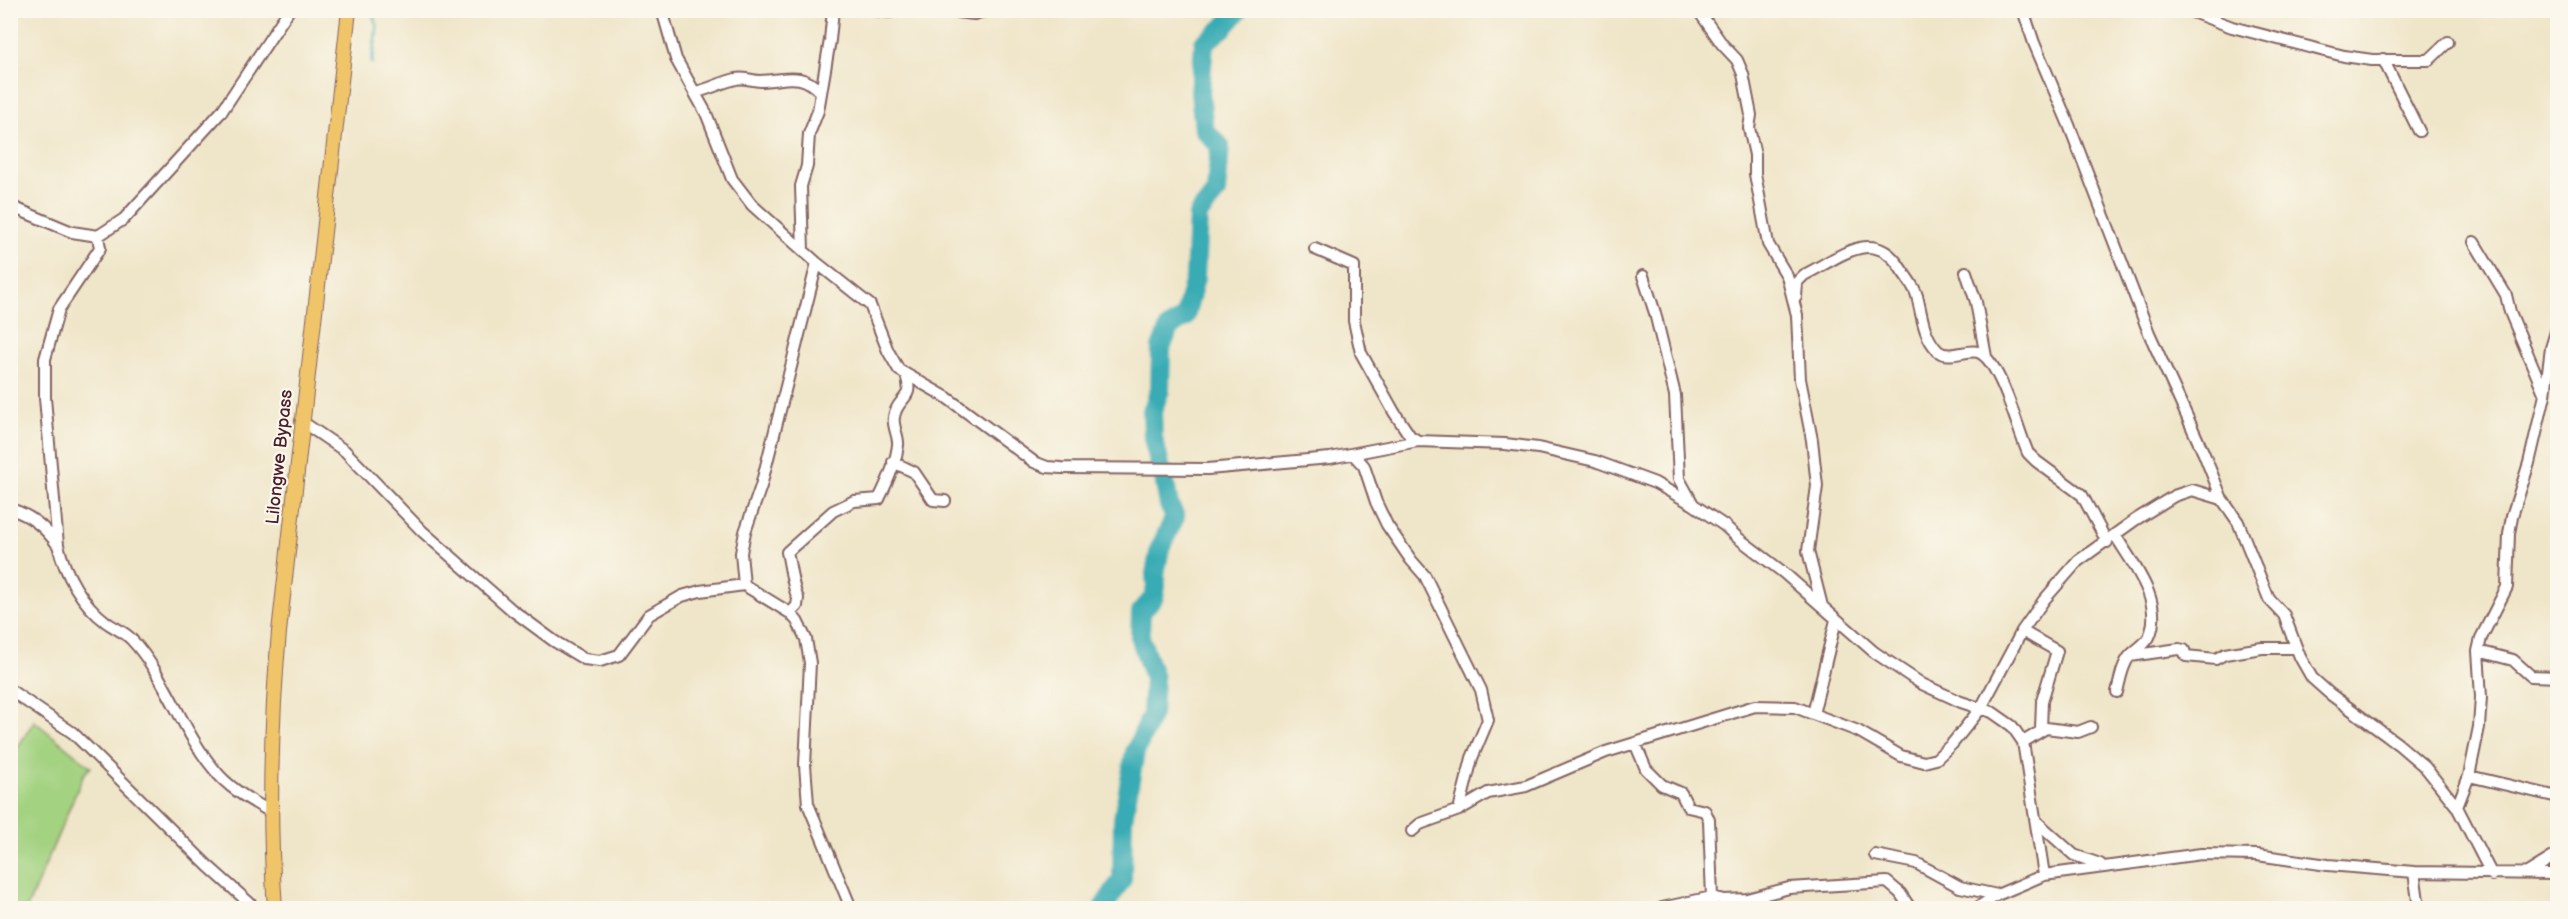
<svg xmlns="http://www.w3.org/2000/svg" width="2568" height="919" font-family="'Balsamiq Sans',sans-serif">
	<style>
		.green { fill: #a3d280; stroke: #767856; stroke-width: 1.5 }
		.lines { fill: none; stroke-linecap: round; stroke-linejoin: round }
		.stream { stroke: #39abb4; stroke-width: 3 }
		.river { stroke: #39abb4; stroke-width: 20 }
		.minor-casing { stroke: #846462; stroke-width: 14 }
		.major-casing { stroke: #846462; stroke-width: 16 }
		.minor { stroke: #fff; stroke-width: 10 }
		.major { stroke: #f0c469; stroke-width: 14 }
		.labels { text-anchor: middle; stroke-width: 4.5; stroke-linejoin: round; paint-order: stroke }
		.street-label { font-size: 18px; fill: #4a1f2b; stroke: #fbf7ec }
	</style>
	<rect width="100%" height="100%" fill="#fbf7ec"/>
	<filter id="ink" filterUnits="userSpaceOnUse"><feTurbulence type="fractalNoise" baseFrequency=".0167" numOctaves="2"/><feDisplacementMap in="SourceGraphic" scale="12" xChannelSelector="R" yChannelSelector="G"/><feConvolveMatrix kernelMatrix="1 2 1 2 8 2 1 2 1" color-interpolation-filters="sRGB"/></filter>
	<filter id="wash" filterUnits="userSpaceOnUse"><feTurbulence type="fractalNoise" baseFrequency=".008" numOctaves="4" result="noise"/><feDisplacementMap in="SourceGraphic" scale="24" xChannelSelector="R" yChannelSelector="G"/><feGaussianBlur stdDeviation="1.35" result="paint"/><feColorMatrix in="noise" values="0 0 0 0 0 0 0 0 0 0 0 0 0 0 0 0 0 1.4 0 .05"/><feComposite in="paint" operator="in"/></filter>
	<g filter="url(#wash)">
		<rect width="100%" height="100%" fill="#efe5c8"/>
		<path class="green" d="M34 721 91 767 84 774 27 908H11V758Z"/>
		<g class="lines">
			<path class="stream" d="M372 63 377 26 373 14 375 10"/>
			<path class="river" d="M1160 465 1153 438 1152 411 1160 390 1161 348 1169 328 1185 317 1195 278 1198 215 1216 192 1220 146 1204 130 1200 92 1204 43 1223 28 1239 10
				M1103 908 1122 879 1123 819 1135 752 1152 714 1154 678 1140 637 1141 612 1154 597 1156 586 1155 574 1160 548 1175 517 1169 505 1163 472"/>
		</g>
	</g>
	<g filter="url(#ink)">
		<g class="lines">
			<defs>
				<path id="minor" d="M662 10 676 59 706 113 732 179 752 205 817 263 870 305 888 351 899 370 946 397 1034 462 1047 467 1061 468 1208 469 1330 458 1418 441 1505 444 1538 448 1595 461 1655 483 1694 505 1725 526 1738 538 1784 573 1874 652 1922 684 1961 702 1992 712 2012 726 2023 742 2044 875
					M874 10 890 12 900 10
					M940 10 974 14 988 10
					M1698 10 1722 44 1737 60 1743 74 1751 115 1749 128 1755 155V174L1768 244 1787 276 1797 315 1800 379 1812 440 1817 486 1808 551 1822 606
					M2023 10 2034 43 2069 125 2149 333 2204 454 2222 499 2238 522 2269 599 2284 615 2300 657 2312 678 2330 694 2398 744 2425 767 2457 807 2492 875
					M2187 10 2232 27 2344 56 2372 60H2429L2448 42
					M2383 59 2419 131
					M696 92C710 89 722 82 736 79 744 77 752 81 760 81 787 80 800 71 821 92
					M10 206 72 232 98 236 124 219 222 111 289 10
					M98 236 100 248 59 309 45 359V398L58 545C65 574 82 604 106 622 114 628 125 632 132 640 165 675 182 731 213 768 228 788 250 800 271 812
					M2474 242 2506 295 2510 312 2545 395
					M1315 249 1354 266V321L1361 353 1394 412 1410 436 1418 441
					M803 251 801 186 807 166 809 134 818 111 830 40 833 10
					M1966 272 1976 302 1986 357
					M1643 276 1655 313 1675 395 1679 479 1693 504
					M1796 297 1797 282 1804 275C1839 258 1874 225 1901 269 1906 277 1915 287 1917 296 1922 315 1923 336 1938 351 1948 360 1967 349 1978 352 2000 359 2018 431 2028 453L2036 461 2082 495 2107 542
					M301 421 345 451 422 531 512 610 554 641 584 659 600 661 619 655 649 615 682 596 700 591 744 585 790 613 797 621 806 639 810 663 805 765 808 804 851 908
					M1353 454 1364 466 1376 502 1387 525 1411 560 1425 576 1481 690 1488 720 1472 758 1459 810
					M893 462 914 472 933 500 945 501
					M10 509C31 515 45 527 57 544
					M2115 535C2132 563 2165 602 2149 637 2145 645 2135 650 2129 657 2122 666 2120 680 2117 692
					M744 585 741 553 745 532 761 486 817 263
					M790 613 797 606 798 598C793 590 790 564 787 552L833 511 854 501 879 499C887 483 896 463 898 445 899 436 892 426 894 417 897 396 915 401 906 375
					M2022 631 2057 651 2042 701 2041 729
					M2478 651 2513 660 2531 676 2558 677
					M2130 656 2179 649 2184 650 2186 656 2216 659 2225 654 2262 648H2296
					M10 690 73 733 208 866 255 908
					M1813 714 1858 731 1901 756 1924 762 1936 759 1952 744 1981 708 2022 631 2044 600 2078 561 2135 520 2174 496 2192 490 2222 499
					M2023 742 2046 728 2078 732 2091 727
					M1635 743 1646 769 1662 785 1681 793 1688 807 1705 811 1709 820 1712 897 1725 900 1747 899 1789 888 1887 882 1900 893 1910 908
					M2469 776 2558 797
					M2457 807 2469 776 2479 727 2481 697 2478 651 2481 638 2507 587 2509 534 2512 516 2529 463 2545 395 2551 348 2558 325
					M2037 822 2074 855 2100 864
					M1412 831 1420 824 1459 810 1488 793 1526 786 1606 752 1755 706 1795 707 1813 714 1836 620
					M1875 855 1916 863 1960 887 1997 895
					M2414 872 2419 908
					M2529 872 2558 854
					M1662 908 1712 897V908
					M1977 908 1997 895 2044 875 2201 854 2257 855 2328 865 2414 872 2558 874"/>
				<path id="major" d="M275 908C268 816 271 724 279 632L349 10"/>
			</defs>
			<use href="#minor" class="minor-casing"/>
			<use href="#major" class="major-casing"/>
			<use href="#minor" class="minor"/>
			<use href="#major" class="major"/>
		</g>
	</g>
	<g class="labels">
		<g class="street-label">
			<text transform="translate(279 457) rotate(-84)" y="6">Lilongwe Bypass</text>
		</g>
	</g>
	<rect width="2568" height="919" fill="none" stroke="#fbf7ec" stroke-width="36"/>
</svg>
